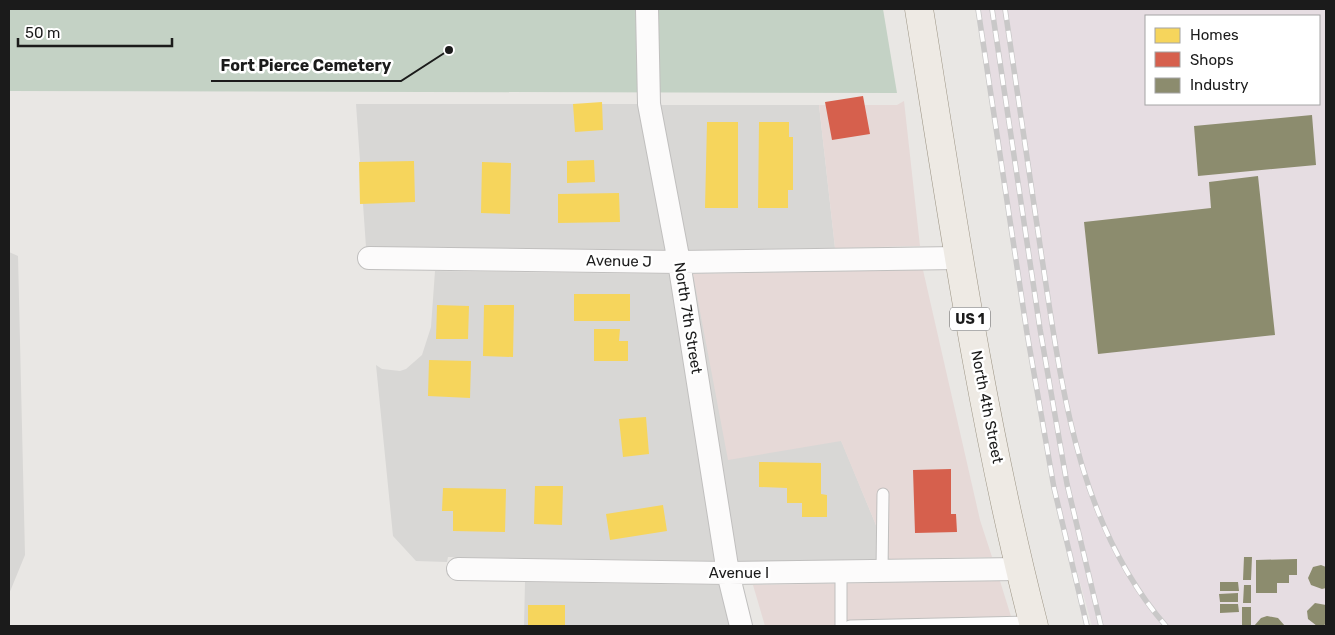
<svg xmlns="http://www.w3.org/2000/svg" width="1335" height="635" font-family="Rubik,sans-serif">
	<style>
		.residential { fill: #d8d7d5 }
		.commercial { fill: #e6d9d7 }
		.industrial { fill: #e6dde2; fill-rule: evenodd }
		.cemetery { fill: #c4d2c5 }
		.homes { fill: #f6d55c }
		.shops { fill: #d6604d }
		.industry { fill: #8c8c6e }
		.lines { fill: none; stroke-linecap: round; stroke-linejoin: round }
		.lane-casing { stroke: #c0bfbe; stroke-width: 13 }
		.street-casing { stroke: #c0bfbe; stroke-width: 24 }
		.primary-casing { stroke: #9c9484; stroke-width: 29 }
		.lane { stroke: #fcfbfb; stroke-width: 11 }
		.street { stroke: #fcfbfb; stroke-width: 22 }
		.primary { stroke: #eeeae4; stroke-width: 28 }
		.rail-casing { stroke: #c9c8c8; stroke-width: 5.5 }
		.rail { stroke: #fff; stroke-width: 4; stroke-dasharray: 11; stroke-linecap: butt }
		.labels { text-anchor: middle; stroke-width: 5; stroke-linejoin: round; paint-order: stroke }
		.shield { fill: #fff; stroke: #5f5f5f; stroke-width: 1 }
		.shield-label { font-size: 14px; font-weight: bold; fill: #1b1b1b }
		.street-label { font-size: 15px; fill: #1b1b1b; stroke: #fff }
		.leader { fill: none; stroke: #1b1b1b; stroke-width: 2 }
		.callout-dot { fill: #1b1b1b; stroke: #fff; stroke-width: 2 }
		.callout-label { font-size: 16px; text-anchor: middle; font-weight: bold; fill: #1b1b1b; stroke: #fff; stroke-width: 5; stroke-linejoin: round; paint-order: stroke }
	</style>
	<rect width="100%" height="100%" fill="#e9e7e4"/>
	<path class="residential" d="M356 104H638L665 250 366 247Z
		M660 105H819L835 248 687 250Z
		M9 252 18 256 25 555 9 594Z
		M435 271 670 274 715 561 448 557 447 562 416 561 393 536 376 365 382 369 400 371 406 369 422 355 431 327Z
		M691 274 841 440 890 559 737 562Z
		M525 582 720 585 730 626H524Z"/>
	<path class="commercial" d="M904 101 920 246 835 248 819 105H897Z
		M923 270 980 520 992 557 890 559 841 441 728 460 693 274Z
		M1000 581 1014 626H765L753 585Z"/>
	<path class="industrial" d="M977 9H1326V626H1092L1054 488ZM1146 16H1319V104H1146Z"/>
	<path class="cemetery" d="M9 9H883L897 93 9 91Z"/>
	<path class="homes" d="M602 102 603 130 575 132 573 104Z
		M707 122H738V208H705Z
		M759 122H789V137H793V190H788V208H758Z
		M594 160 595 182 567 183V161Z
		M414 161 415 202 360 204 359 162Z
		M482 162 511 163 510 214 481 213Z
		M619 193 620 222 558 223V194Z
		M574 294H630V321H574Z
		M437 305 469 306 468 339H436Z
		M484 305H514L513 357 483 356Z
		M594 329H620L619 341H628V361H594Z
		M429 360 471 361 470 398 428 396Z
		M646 417 649 454 623 457 619 419Z
		M759 462 821 463V494L827 495V517H802V503H787V488L759 487Z
		M535 486H563L562 525 534 524Z
		M443 488 506 489 505 532 453 531V511H442Z
		M663 505 667 531 610 540 606 514Z
		M528 605H565V626H528Z"/>
	<path class="shops" d="M863 96 870 134 832 140 825 102Z
		M951 469V514H956L957 532 915 533 913 470Z"/>
	<path class="industry" d="M1312 115 1316 165 1198 176 1194 126Z
		M1258 176 1275 335 1098 354 1084 222 1211 208 1209 182Z
		M1244 557H1252L1251 580H1243Z
		M1297 559V575H1289V583H1277V593H1256V560Z
		M1321 565 1326 567V588L1322 589 1311 585 1308 578 1313 567Z
		M1220 582H1238L1239 591H1220Z
		M1244 585H1251V603H1243Z
		M1238 593V602H1220L1219 594Z
		M1315 603 1326 605V624L1324 625 1317 626 1308 619 1307 611Z
		M1220 604H1238L1239 612 1220 613Z
		M1242 607H1251V626H1242Z
		M1267 616 1278 618 1285 626H1254L1261 618Z"/>
	<g class="lines">
		<defs>
			<path id="lane" d="M882 571 883 494
				M841 626V571
				M850 626 1033 622"/>
			<path id="street" d="M647 9 649 104 679 262 728 573 741 626
				M369 258 679 262 958 258
				M458 569 728 573 1019 569"/>
			<path id="primary" d="M919 9C952 215 982 424 1034 626"/>
		</defs>
		<use href="#lane" class="lane-casing"/>
		<use href="#street" class="street-casing"/>
		<use href="#primary" class="primary-casing"/>
		<use href="#lane" class="lane"/>
		<use href="#street" class="street"/>
		<use href="#primary" class="primary"/>
		<defs>
			<path id="rail" d="M978 9 1027 333 1054 488 1087 626
				M992 9 1040 329 1067 484 1101 626
				M1005 9C1017 90 1029 171 1041 252 1061 381 1076 523 1166 626"/>
		</defs>
		<use href="#rail" class="rail-casing"/>
		<use href="#rail" class="rail"/>
	</g>
	<g class="labels">
		<rect class="shield" x="950" y="307.5" width="40" height="23" rx="4"/>
		<g class="shield-label">
			<text x="970" y="324">US 1</text>
		</g>
		<g class="street-label">
			<text transform="translate(619 261) rotate(1)" y="5">Avenue J</text>
			<text transform="translate(688 318) rotate(81)" y="5">North 7th Street</text>
			<text transform="translate(987 407) rotate(79)" y="5">North 4th Street</text>
			<text x="739" y="578">Avenue I</text>
		</g>
	</g>
	<path class="leader" d="M449 50L401 81H211"/>
	<circle class="callout-dot" cx="449" cy="50" r="5"/>
	<g class="callout-label">
		<text x="306" y="71">Fort Pierce Cemetery</text>
	</g>
	<rect width="1335" height="635" fill="none" stroke="#1b1b1b" stroke-width="20"/>
	<rect x="1145" y="15" width="175" height="90" fill="#ffffff" stroke="#a4a4a4"/>
	<rect x="1155" y="28" width="25" height="15" fill="#f6d55c" stroke="#a4a4a4"/>
	<text x="1190" y="40" font-size="15" fill="#1b1b1b">Homes</text>
	<rect x="1155" y="52" width="25" height="15" fill="#d6604d" stroke="#a4a4a4"/>
	<text x="1190" y="65" font-size="15" fill="#1b1b1b">Shops</text>
	<rect x="1155" y="78" width="25" height="15" fill="#8c8c6e" stroke="#a4a4a4"/>
	<text x="1190" y="90" font-size="15" fill="#1b1b1b">Industry</text>
	<path d="M18 38v8h154v-8" fill="none" stroke="#1b1b1b" stroke-width="2.5"/>
	<text x="25" y="38" font-size="15" fill="#1b1b1b" stroke="#ffffff" stroke-width="4" paint-order="stroke">50 m</text>
</svg>
